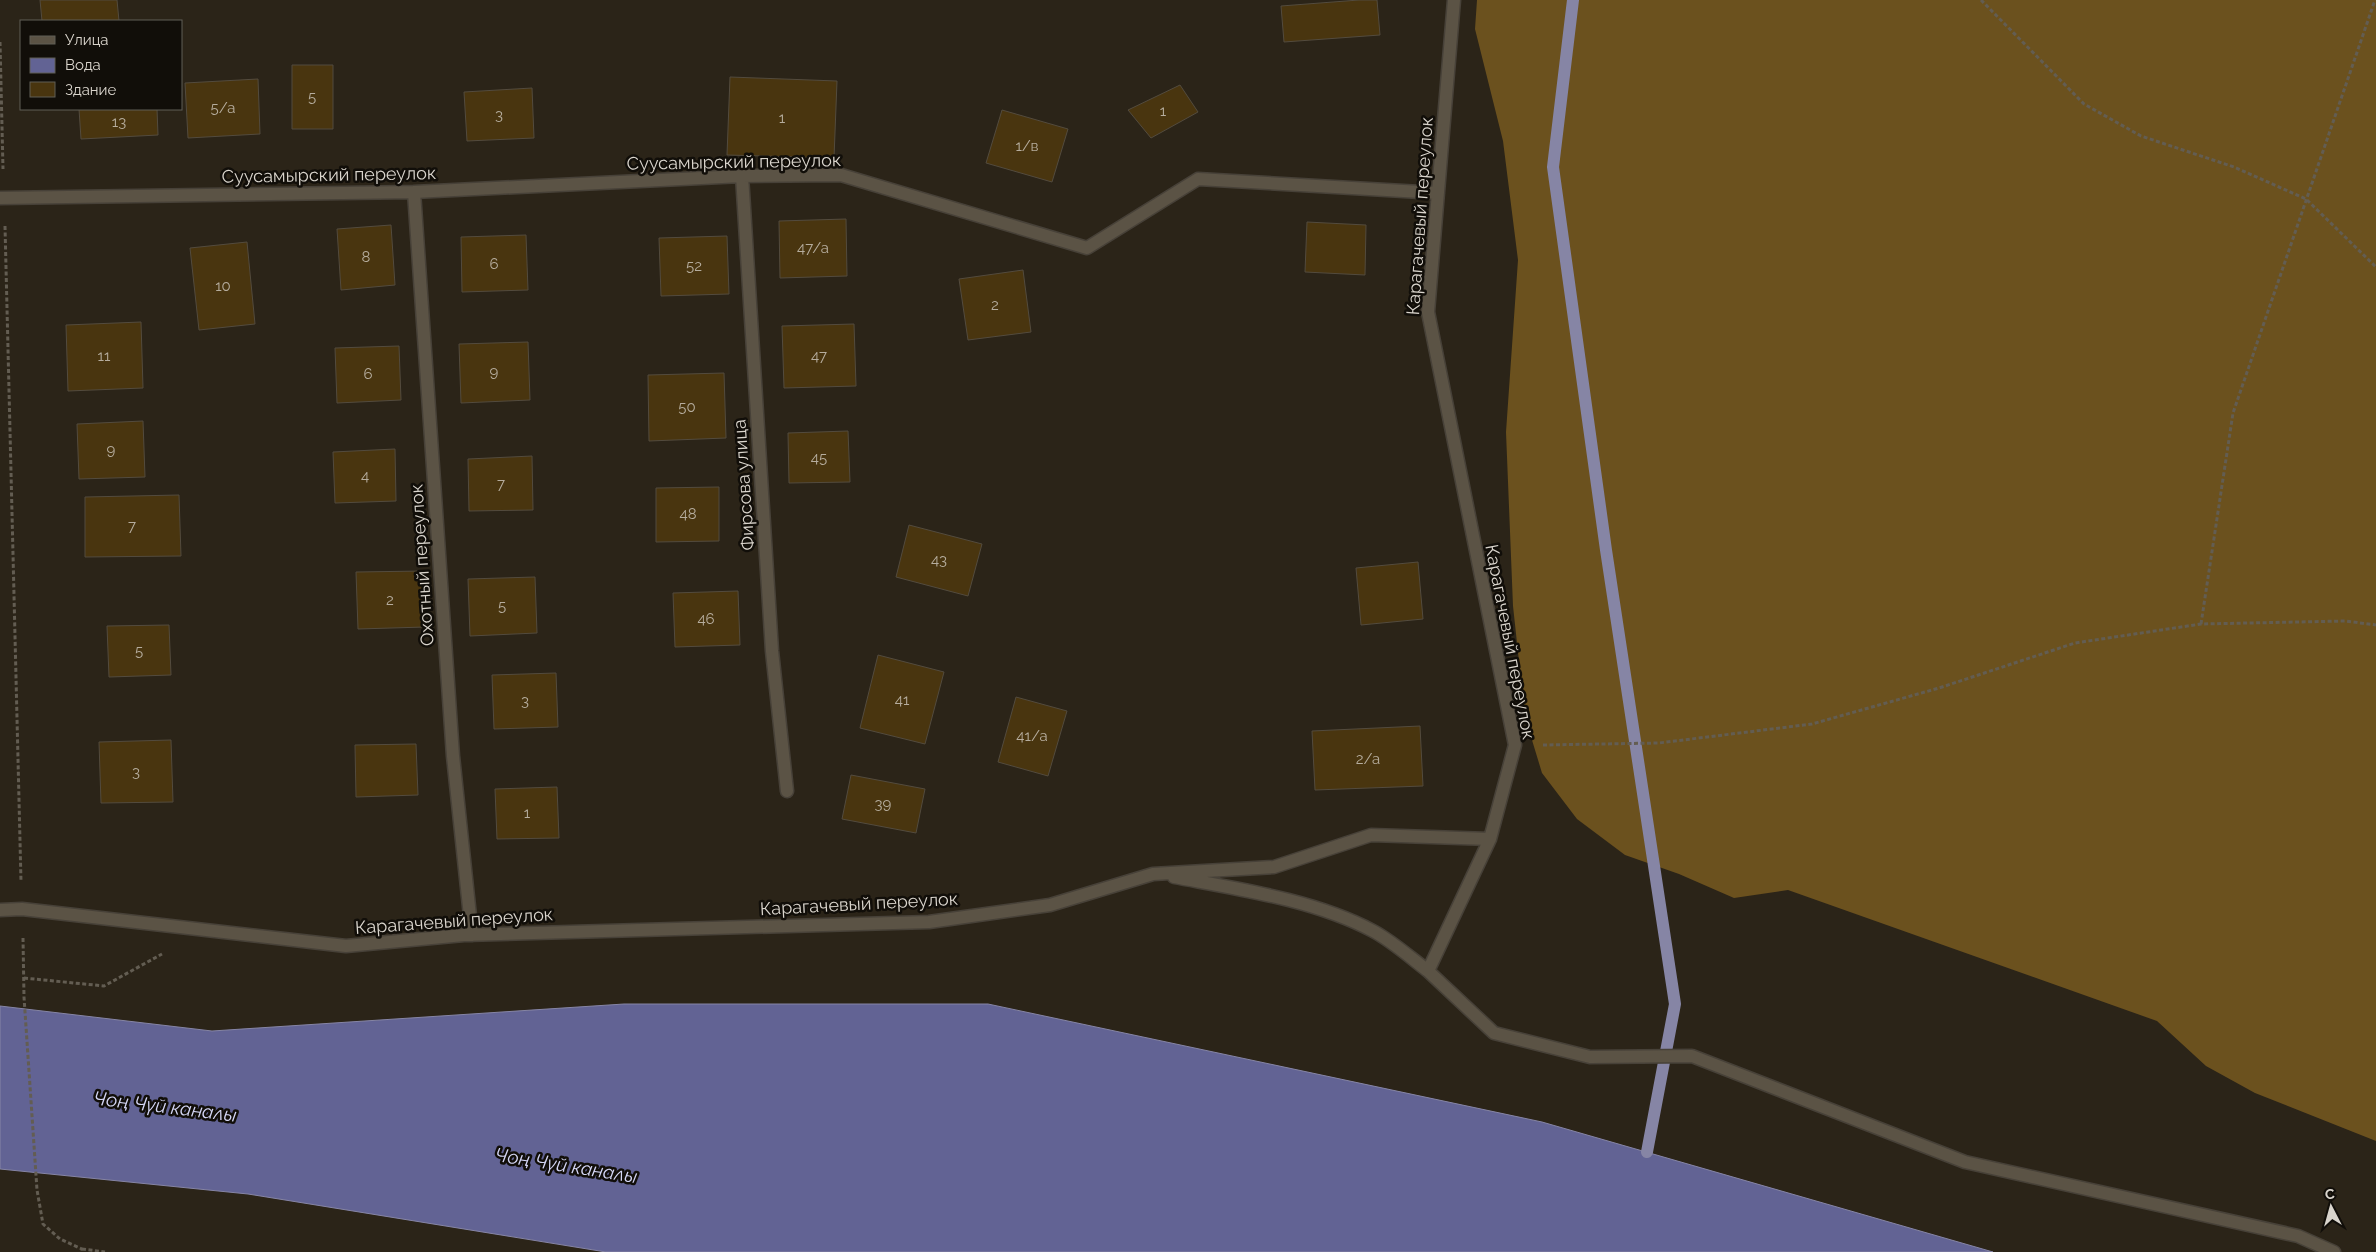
<svg xmlns="http://www.w3.org/2000/svg" width="2376" height="1252" font-family="Raleway,sans-serif">
	<style>
		.forest { fill: #6b511e }
		.water { fill: #626394; stroke: #8685a5 }
		.lines { fill: none; stroke-linecap: round; stroke-linejoin: round }
		.stream { stroke: #8685a5; stroke-width: 12 }
		.building { fill: #49350f; stroke: #534b3e }
		.minor-casing { stroke: #474138; stroke-width: 15 }
		.path { stroke: #635d52; stroke-width: 3; stroke-dasharray: 4 2.5; stroke-linecap: butt }
		.minor { stroke: #5b5345; stroke-width: 12 }
		.labels { text-anchor: middle; stroke-width: 5; stroke-linejoin: round; paint-order: stroke }
		.number-label { font-size: 15px; fill: #b6ad9e }
		.street-label { font-size: 18px; fill: #dad5cd; stroke: #110e09 }
		.water-label { font-size: 19px; font-style: italic; fill: #d5d7f6; stroke: #110e09 }
	</style>
	<rect width="100%" height="100%" fill="#2b2418"/>
	<path class="forest" d="M1477 0H2376V1141L2255 1093 2206 1066 2157 1021 1788 890 1734 898 1679 874 1625 855 1577 819 1542 773 1525 717 1513 606 1506 432 1518 260 1503 141 1475 29Z"/>
	<path class="water" d="M624 1004H988L1542 1122 1993 1252H606L248 1194 0 1169V1006L212 1031Z"/>
	<g class="lines">
		<path class="stream" d="M1573 0 1553 167 1606 550 1675 1004 1647 1152"/>
	</g>
	<path class="building" d="M40 0H117L119 21H42Z
		M1359 0H1377L1380 35 1284 42 1281 6Z
		M292 65H333V129H292Z
		M730 77 837 81 834 158 727 155Z
		M258 79 260 134 188 138 185 83Z
		M1180 85 1198 112 1151 138 1128 110Z
		M532 88 534 138 467 141 464 92Z
		M79 109H157L158 135 81 139Z
		M1002 110 1068 129 1052 182 986 163Z
		M846 219 847 276 780 278 779 221Z
		M1307 222 1366 225 1365 275 1305 272Z
		M391 225 395 285 341 290 337 229Z
		M526 235 528 290 462 292 461 237Z
		M727 236 729 294 661 296 659 238Z
		M247 242 255 324 199 330 190 248Z
		M1023 270 1031 332 968 340 959 279Z
		M141 322 143 388 68 391 66 325Z
		M854 324 856 386 784 388 782 326Z
		M528 342 530 400 461 403 459 344Z
		M399 346 401 400 337 403 335 348Z
		M724 373 726 438 649 441 648 375Z
		M143 421 145 477 79 479 77 424Z
		M848 431 850 482 789 483 788 433Z
		M395 449 396 501 335 503 333 452Z
		M532 456 533 510 469 511 468 459Z
		M719 487V541L656 542V488Z
		M179 495 181 556 85 557V497Z
		M909 525 982 544 968 596 896 577Z
		M1418 562 1423 619 1361 625 1356 568Z
		M423 571 425 627 358 629 356 572Z
		M535 577 537 633 470 636 468 579Z
		M738 591 740 645 675 647 673 593Z
		M169 625 171 675 109 677 107 626Z
		M878 655 944 672 925 744 860 728Z
		M556 673 558 727 494 729 492 675Z
		M1016 697 1067 711 1048 776 998 762Z
		M1420 726 1423 786 1315 790 1312 731Z
		M171 740 173 802 101 803 99 742Z
		M416 744 418 795 356 797 355 745Z
		M851 775 925 789 916 833 842 819Z
		M557 787 559 838 497 839 495 789Z"/>
	<g class="lines">
		<defs>
			<path id="minor" d="M1454 0 1428 312 1515 745 1490 839 1428 971 1494 1033 1590 1057 1692 1056 1965 1162 2298 1236 2334 1252
				M742 176 772 651 787 791
				M414 192 453 756 472 935
				M0 198 414 192 742 176 841 175 1087 248 1198 179 1438 193
				M1174 877C1238 889 1315 900 1373 931 1392 941 1411 958 1428 971
				M0 910 22 909 346 946 464 935 929 922 1050 905 1153 874 1274 867 1371 835 1490 839"/>
		</defs>
		<use href="#minor" class="minor-casing"/>
		<path class="path" d="M1981 0 2084 104 2141 136 2234 167 2306 199 2376 267
			M0 42 3 169
			M5 226 21 882
			M2201 624 2233 413 2375 0
			M1543 745 1659 743 1812 724 1939 688 2075 643 2201 624 2345 621 2376 625
			M23 938 24 997 37 1190 43 1224 60 1239 82 1249V1252
			M24 978 104 986 162 954
			M82 1249 105 1252"/>
		<use href="#minor" class="minor"/>
	</g>
	<g class="labels">
		<g class="number-label">
			<text x="312" y="102">5</text>
			<text x="223" y="113">5/а</text>
			<text x="1163" y="116">1</text>
			<text x="499" y="120">3</text>
			<text x="782" y="123">1</text>
			<text x="119" y="127">13</text>
			<text x="1027" y="151">1/в</text>
			<text x="813" y="253">47/а</text>
			<text x="366" y="262">8</text>
			<text x="494" y="269">6</text>
			<text x="694" y="271">52</text>
			<text x="223" y="291">10</text>
			<text x="995" y="310">2</text>
			<text x="104" y="361">11</text>
			<text x="819" y="361">47</text>
			<text x="494" y="377">9</text>
			<text x="368" y="379">6</text>
			<text x="687" y="412">50</text>
			<text x="111" y="455">9</text>
			<text x="819" y="463">45</text>
			<text x="365" y="481">4</text>
			<text x="501" y="489">7</text>
			<text x="688" y="519">48</text>
			<text x="132" y="531">7</text>
			<text x="939" y="565">43</text>
			<text x="390" y="605">2</text>
			<text x="502" y="611">5</text>
			<text x="706" y="624">46</text>
			<text x="139" y="656">5</text>
			<text x="902" y="705">41</text>
			<text x="525" y="706">3</text>
			<text x="1032" y="741">41/а</text>
			<text x="1368" y="764">2/а</text>
			<text x="136" y="777">3</text>
			<text x="883" y="809">39</text>
			<text x="527" y="818">1</text>
		</g>
		<g class="street-label">
			<text transform="translate(734 162) rotate(-1)" y="6">Суусамырский переулок</text>
			<text transform="translate(329 175) rotate(-1)" y="6">Суусамырский переулок</text>
			<text transform="translate(1420 216) rotate(-86)" y="6">Карагачевый переулок</text>
			<text transform="translate(744 485) rotate(-94)" y="6">Фирсова улица</text>
			<text transform="translate(422 565) rotate(-94)" y="6">Охотный переулок</text>
			<text transform="translate(1510 642) rotate(79)" y="6">Карагачевый переулок</text>
			<text transform="translate(859 904) rotate(-3)" y="6">Карагачевый переулок</text>
			<text transform="translate(454 921) rotate(-4)" y="6">Карагачевый переулок</text>
		</g>
		<g class="water-label">
			<text transform="translate(165 1106) rotate(7)" y="7">Чоң Чүй каналы</text>
			<text transform="translate(566 1165) rotate(9)" y="7">Чоң Чүй каналы</text>
		</g>
	</g>
	<rect x="20" y="20" width="162" height="90" fill="#110e09" stroke="#615e57"/>
	<rect x="30" y="36" width="25" height="8" fill="#5b5345" stroke="#615e57"/>
	<text x="65" y="45" font-size="15" fill="#dad5cd">Улица</text>
	<rect x="30" y="58" width="25" height="15" fill="#626394" stroke="#615e57"/>
	<text x="65" y="70" font-size="15" fill="#dad5cd">Вода</text>
	<rect x="30" y="82" width="25" height="15" fill="#49350f" stroke="#615e57"/>
	<text x="65" y="95" font-size="15" fill="#dad5cd">Здание</text>
	<g transform="translate(2331 1207) rotate(354)" stroke="#110e09" stroke-width="4" paint-order="stroke">
	<path d="M0-4L9 19L0 12L-9 19Z" fill="#dad5cd"/>
	<text y="-8" font-size="14" font-weight="bold" text-anchor="middle" fill="#dad5cd">С</text>
	</g>
</svg>
